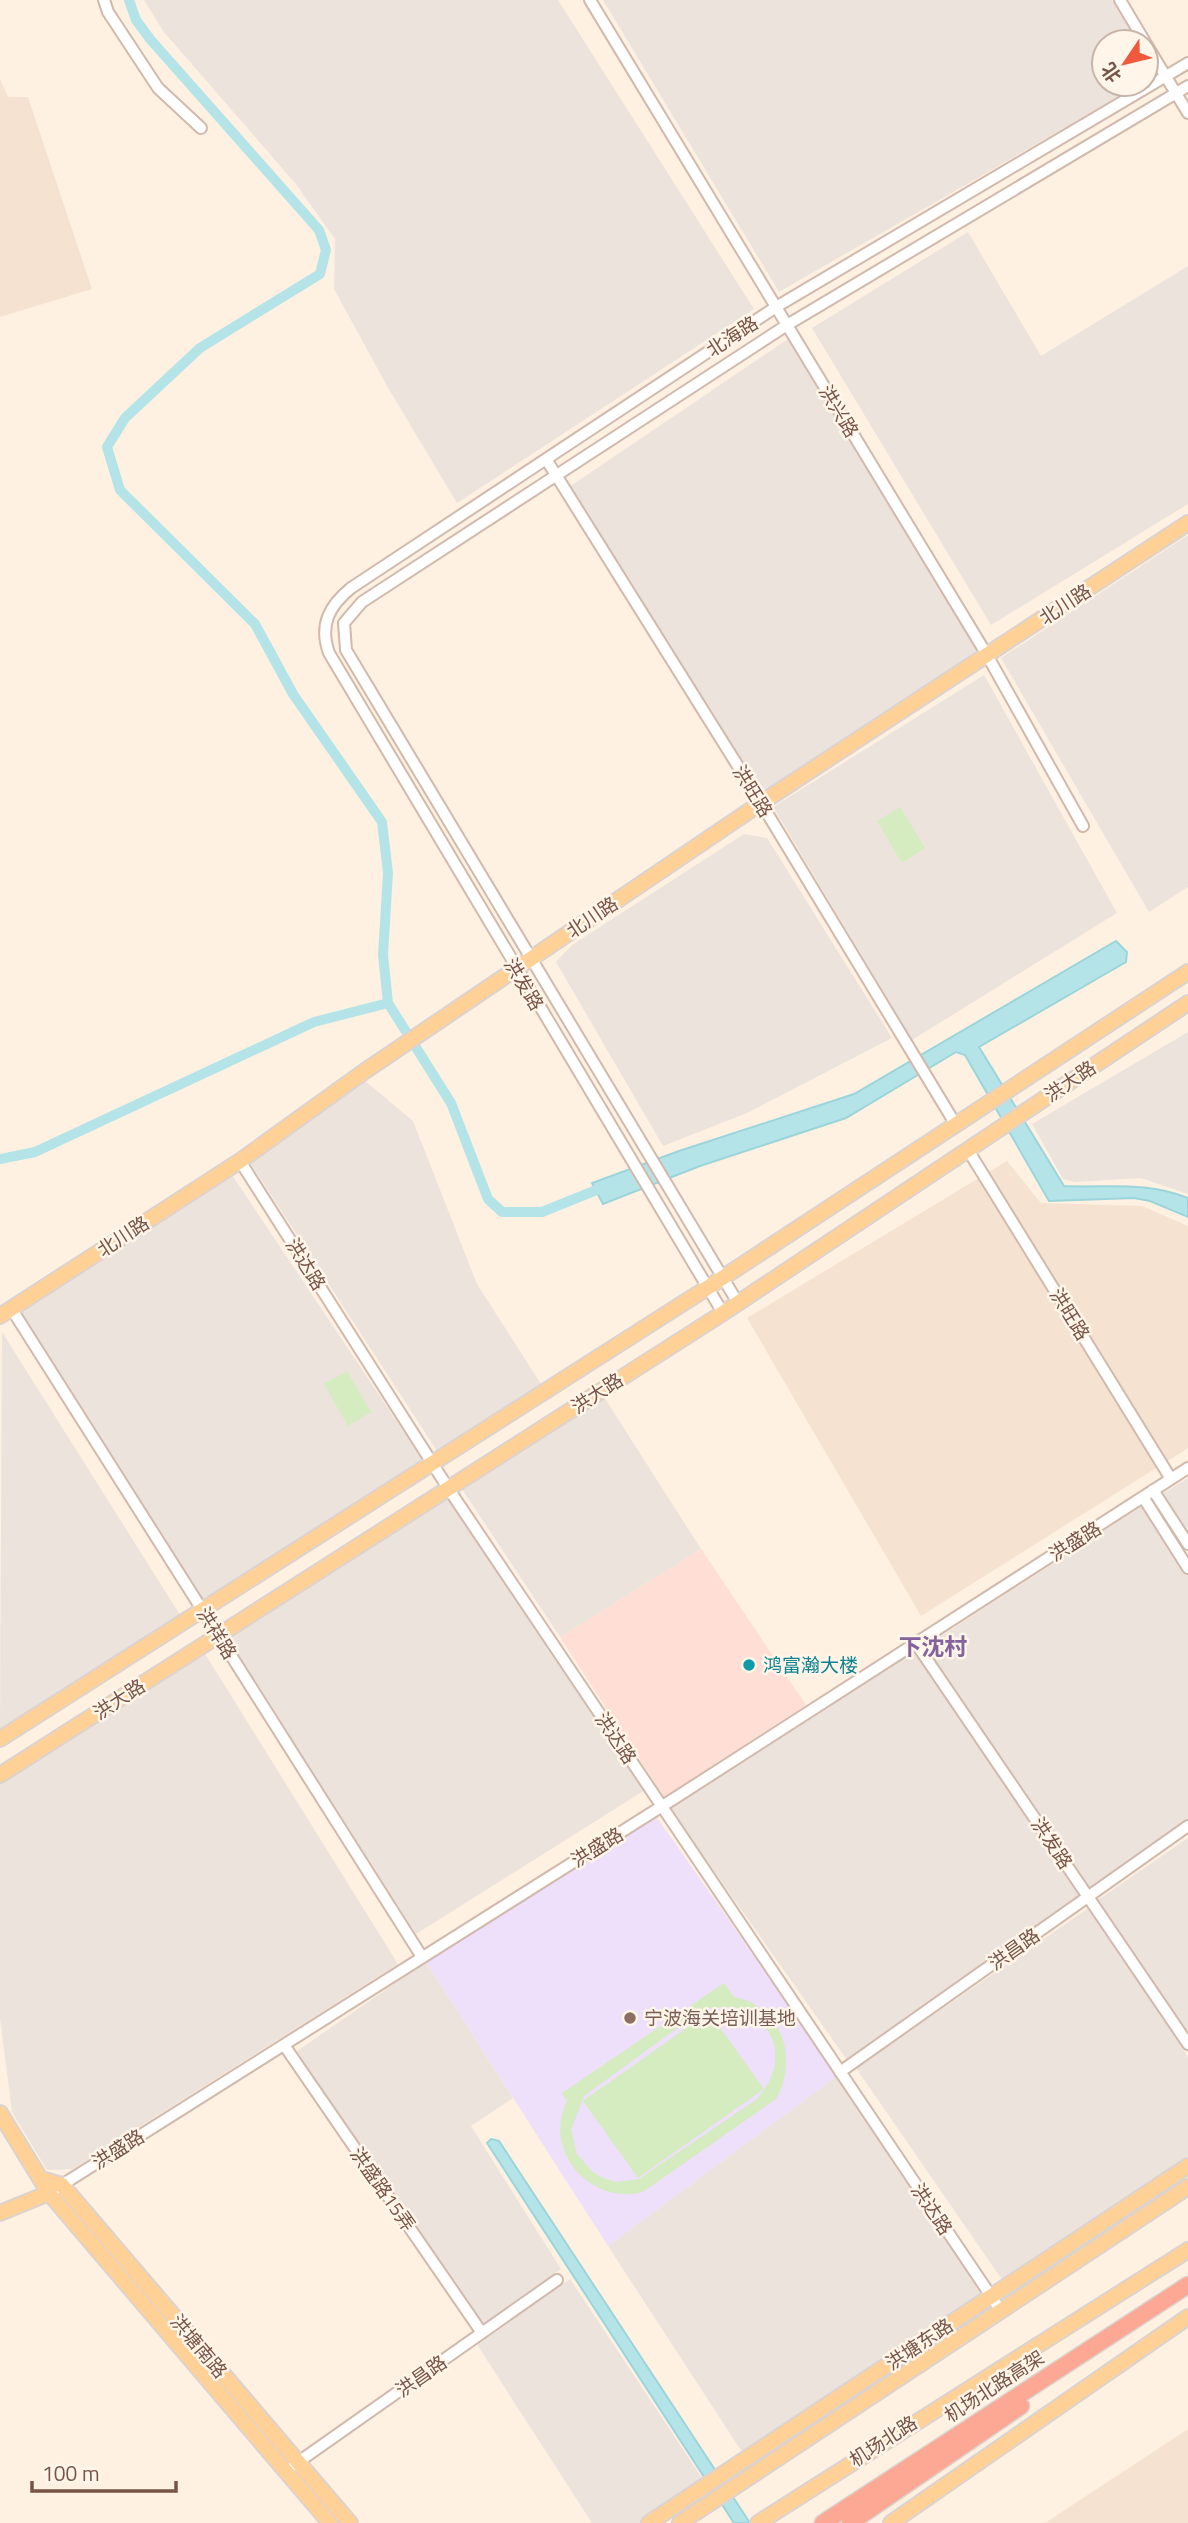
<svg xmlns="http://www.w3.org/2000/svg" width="1188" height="2523" font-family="'Titillium Web','Noto Sans SC',sans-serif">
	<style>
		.residential { fill: #f6e2d0 }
		.commercial { fill: #ffded5 }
		.industrial { fill: #ece3dd }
		.education { fill: #eedffa }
		.green { fill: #d5ecc0; fill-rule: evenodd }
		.water { fill: #b5e4e8; stroke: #9bd5db; stroke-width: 2 }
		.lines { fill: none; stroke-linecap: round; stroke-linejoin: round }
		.canal { stroke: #b5e4e8; stroke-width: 10 }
		.minor-casing { stroke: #d1b9ab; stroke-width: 14 }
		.major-casing { stroke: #dcd3cf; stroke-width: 18 }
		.highway-casing { stroke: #dcd3cf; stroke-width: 19 }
		.minor { stroke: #fff; stroke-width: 10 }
		.major { stroke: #ffd197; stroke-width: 14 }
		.highway { stroke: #fca895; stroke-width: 16 }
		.culture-dot { fill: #0f9aa8; stroke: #fff5e9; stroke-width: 2.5 }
		.education-dot { fill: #8d6e63; stroke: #fff5e9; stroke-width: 2.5 }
		.labels { text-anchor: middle; stroke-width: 5; stroke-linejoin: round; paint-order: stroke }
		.street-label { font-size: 19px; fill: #775447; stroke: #fff5e9 }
		.culture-label { font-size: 19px; fill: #0d838f; stroke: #fff5e9; text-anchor: start }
		.education-label { font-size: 19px; fill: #785e54; stroke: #fff5e9; text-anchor: start }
		.quarter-label { font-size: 23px; font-weight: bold; fill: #84629b; stroke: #fff5e9 }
	</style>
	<rect width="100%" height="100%" fill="#fef1e2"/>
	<path class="residential" d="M0 79 8 97H28L92 289 0 317Z
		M1007 1161 1041 1203 1142 1206 1188 1226V1448L921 1616 747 1318Z
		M1188 2429V2523H1045Z"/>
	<path class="commercial" d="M701 1549 806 1705 664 1797 560 1637Z"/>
	<path class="industrial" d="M144 0H558L754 309 457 503 387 386 334 289 335 239 295 183 163 31Z
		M603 0H1112L1138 42H1104V84H1141L779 292Z
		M968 232 1041 356 1188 266V504L991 625 812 328Z
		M788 339 979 651 764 796 569 487Z
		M1188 535V887L1149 912 1001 658Z
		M984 675 1117 913 912 1040 773 807Z
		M744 834 767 838 892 1038 747 1113 663 1146 556 962 572 945Z
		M1188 1032V1194L1141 1178 1075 1182 1063 1179 1032 1124Z
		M364 1080 413 1121 477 1284 543 1387 439 1454 249 1161Z
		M230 1172 424 1462 204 1601 18 1310Z
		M2 1332 182 1618 9 1727 0 1728Z
		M604 1397 701 1549 560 1637 462 1489Z
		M1188 1478V1539L1160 1495Z
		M446 1494 645 1790 416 1934 225 1634Z
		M1145 1504 1188 1572V1821L1089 1892 924 1647Z
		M202 1649 398 1964 73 2169 47 2170 12 2112 0 2018V1780Z
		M915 1651 1082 1897 847 2060 669 1807Z
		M1188 1838V2034L1096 1901Z
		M1090 1907 1188 2057V2162L1005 2284 856 2068Z
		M426 1962 513 2098 471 2126 561 2269 483 2324 439 2264 297 2051Z
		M838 2075 984 2293 742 2452 608 2246Z
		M570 2279 704 2481 643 2523H592L476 2343Z"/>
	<path class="education" d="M655 1815 838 2075 608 2246 426 1962Z"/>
	<path class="green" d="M900 807 925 848 902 863 877 821Z
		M347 1371 371 1412 348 1426 324 1384Z
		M724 1983 734 1997C782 2006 799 2058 776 2099L643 2192C590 2206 542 2150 567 2101L562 2093ZM733 2007C780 2023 788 2063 757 2099L639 2179 616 2182 603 2178 593 2172 577 2154 571 2130 584 2096 698 2013 709 2008Z
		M709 2012 764 2089 638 2178 583 2101Z"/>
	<path class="water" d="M1116 941 1127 952 1126 962 979 1047 1064 1186C1107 1188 1147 1181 1188 1198V1217L1150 1201 1134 1198 1049 1201 965 1055 956 1052 846 1118 700 1166 603 1204 592 1183 679 1151 854 1094Z
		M491 2139 499 2141 750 2523H734L487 2143Z"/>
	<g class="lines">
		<path class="canal" d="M129 0 136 20 150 39 319 230 326 250 320 274 200 348 125 418 107 447 120 490 255 624 293 694 382 822 388 873 383 955 388 1003 451 1103 488 1199 502 1212H542L609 1185
			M0 1159 35 1152 314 1022 388 1003"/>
		<defs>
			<path id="minor" d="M104 0 108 12 158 88 201 128
				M590 0 987 655 1083 826
				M1120 0 1145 42
				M1146 44 1188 113
				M546 459 761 803 956 1125
				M968 1150 1171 1479
				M240 1161 448 1488 1001 2311
				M738 1303 346 650 344 623 362 602 787 325 1188 86
				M11 1308 422 1957
				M723 1313 329 653C319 625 329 606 351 588L776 307 1188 63
				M1153 1490 1188 1544
				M1143 1497 1188 1568
				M915 1642 1188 2044
				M284 2045 482 2333
				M840 2072 1188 1826
				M57 2188 675 1798 1188 1468
				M294 2465 557 2280"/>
			<path id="major" d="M0 1316 240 1161 365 1071 761 803 1188 523
				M0 1739 707 1288 1188 972
				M0 1775 723 1313 1188 1003
				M0 2113 49 2193 330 2523
				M41 2179 62 2185 350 2523
				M0 2213 49 2193
				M649 2523 1188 2166
				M680 2523 1188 2187
				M758 2523 1188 2250
				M891 2523 1188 2317"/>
			<path id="highway" d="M823 2523 1188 2285
				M850 2523 1021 2406"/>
		</defs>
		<use href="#minor" class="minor-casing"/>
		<use href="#major" class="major-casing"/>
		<use href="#highway" class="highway-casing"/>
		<use href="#minor" class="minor"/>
		<use href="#major" class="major"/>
		<use href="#highway" class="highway"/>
	</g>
	<circle class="culture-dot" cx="749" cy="1665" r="7"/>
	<circle class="education-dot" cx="630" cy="2018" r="7"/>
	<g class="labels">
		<g class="street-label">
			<text transform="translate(732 336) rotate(-33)" y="7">北海路</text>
			<text transform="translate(839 411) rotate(59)" y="7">洪兴路</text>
			<text transform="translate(1065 604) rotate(-33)" y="7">北川路</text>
			<text transform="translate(753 791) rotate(58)" y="7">洪旺路</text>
			<text transform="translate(592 917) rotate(-34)" y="7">北川路</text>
			<text transform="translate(524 984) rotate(59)" y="7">洪发路</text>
			<text transform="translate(1070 1081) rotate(-34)" y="7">洪大路</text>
			<text transform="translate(123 1236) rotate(-33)" y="7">北川路</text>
			<text transform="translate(306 1264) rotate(58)" y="7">洪达路</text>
			<text transform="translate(1070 1314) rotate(58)" y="7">洪旺路</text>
			<text transform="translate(597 1393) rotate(-33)" y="7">洪大路</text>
			<text transform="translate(1075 1541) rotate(-32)" y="7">洪盛路</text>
			<text transform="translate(217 1633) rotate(58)" y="7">洪祥路</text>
			<text transform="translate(119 1699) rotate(-33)" y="7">洪大路</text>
			<text transform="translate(616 1738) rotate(56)" y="7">洪达路</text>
			<text transform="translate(1052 1843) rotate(56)" y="7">洪发路</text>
			<text transform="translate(597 1847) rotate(-32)" y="7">洪盛路</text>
			<text transform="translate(1014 1949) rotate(-35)" y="7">洪昌路</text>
			<text transform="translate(118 2149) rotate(-32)" y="7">洪盛路</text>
			<text transform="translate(383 2189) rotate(55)" y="7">洪盛路15弄</text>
			<text transform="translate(932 2209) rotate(56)" y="7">洪达路</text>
			<text transform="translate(919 2344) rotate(-34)" y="7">洪塘东路</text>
			<text transform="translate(199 2346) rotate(50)" y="7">洪塘南路</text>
			<text transform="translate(421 2376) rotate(-35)" y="7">洪昌路</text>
			<text transform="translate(994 2386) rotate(-33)" y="7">机场北路高架</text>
			<text transform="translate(883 2441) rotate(-33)" y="7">机场北路</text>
		</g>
		<g class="culture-label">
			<text x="763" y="1672">鸿富瀚大楼</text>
		</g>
		<g class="education-label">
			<text x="644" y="2025">宁波海关培训基地</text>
		</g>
		<g class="quarter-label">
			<text x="933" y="1655">下沈村</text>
		</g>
	</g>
	<g transform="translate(1125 63) rotate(235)"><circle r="33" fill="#fff5e9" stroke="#c9b5a8" stroke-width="2"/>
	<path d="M0-5L12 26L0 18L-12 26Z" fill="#ef5a3f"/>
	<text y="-10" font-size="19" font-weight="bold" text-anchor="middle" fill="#775447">北</text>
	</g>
	<path d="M32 2481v10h144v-10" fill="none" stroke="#775447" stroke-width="3.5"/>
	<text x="42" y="2481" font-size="21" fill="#775447" stroke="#fff5e9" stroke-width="5" paint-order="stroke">100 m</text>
</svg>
